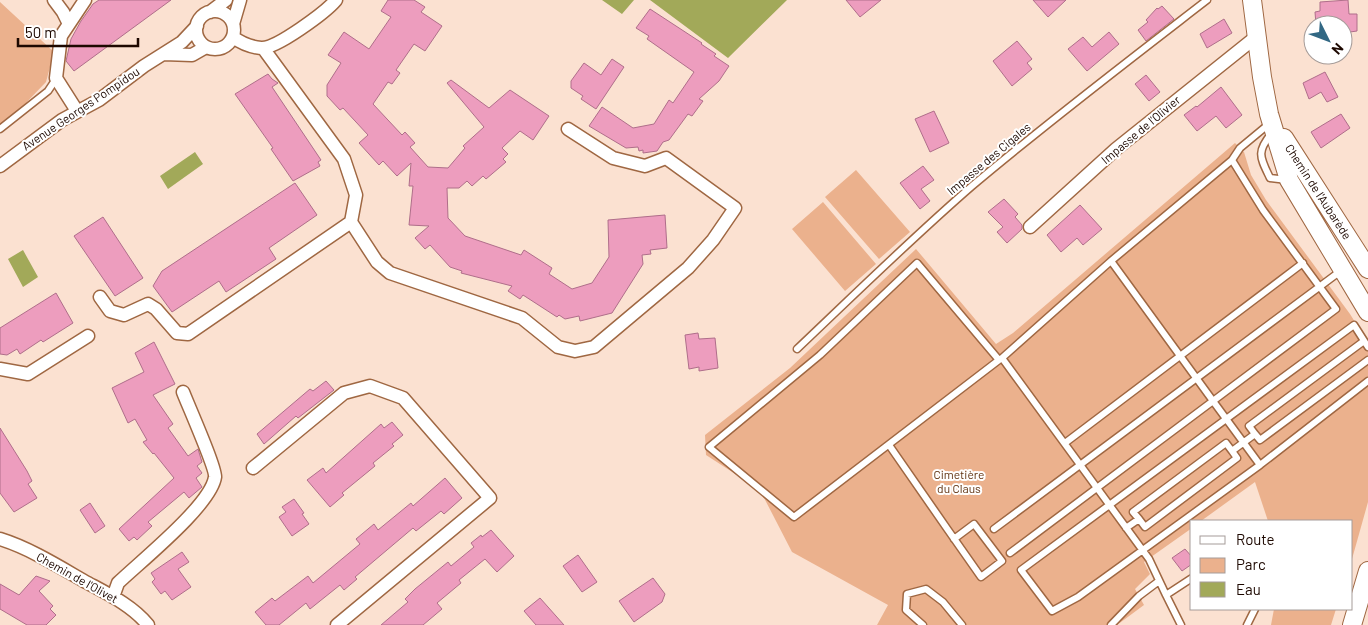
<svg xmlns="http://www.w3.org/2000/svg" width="1368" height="625" font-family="Barlow,sans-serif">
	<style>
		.green { fill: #ebb18d }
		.water { fill: #a2a959 }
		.building { fill: #ed9dbe; stroke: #af6e8a }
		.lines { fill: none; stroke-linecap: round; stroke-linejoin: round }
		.lane-casing { stroke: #9f6742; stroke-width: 9 }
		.street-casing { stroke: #9f6742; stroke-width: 15 }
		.secondary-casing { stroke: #9f6742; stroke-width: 20 }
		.lane { stroke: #fff; stroke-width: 6 }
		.street { stroke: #fff; stroke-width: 12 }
		.secondary { stroke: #fff; stroke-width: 18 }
		.labels { text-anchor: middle; stroke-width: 4; stroke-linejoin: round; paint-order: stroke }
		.street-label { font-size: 12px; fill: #1d0800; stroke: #fff }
		.park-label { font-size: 12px; fill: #5f310f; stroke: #fff }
	</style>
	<rect width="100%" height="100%" fill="#fbe1d1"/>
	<path class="green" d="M0 2 54 52 46 82 23 106 0 125Z
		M1235 143 1244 152 1251 175 1266 200 1350 314 1368 343V502L1352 559V521H1268L1255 482 1201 521H1192V528L1144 562 1150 574 1135 589 1144 605 1117 625H877L888 605 792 552 760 490 706 455 705 435 790 368 916 249 996 344 1013 333Z
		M856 170 910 232 879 259 825 197Z
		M823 202 876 264 845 291 792 229Z
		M1274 609H1336L1331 625H1271Z"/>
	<path class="water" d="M602 0H634L622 14Z
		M650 0H787L728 58Z
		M195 152 203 164 168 189 160 176Z
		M23 250 38 277 23 287 8 259Z"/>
	<path class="building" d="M99 0H171L74 71 66 61 71 39 81 21 93 4Z
		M388 0H414L425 7 421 12 442 26 425 51 414 44 396 70 400 73 392 84 388 82 373 104 402 135 405 132 415 143 410 147 428 167 448 168 465 148 463 146 484 127 447 83 451 80 489 108 510 90 549 116 533 140 520 131 502 148 508 154 503 159 506 162 486 179 483 176 472 186 467 181 459 188H447L448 218 465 236 521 255 524 250 552 268 549 274 572 289 592 283 609 257 608 220 665 215 667 248 650 250 651 254 642 255 643 264 612 313 580 321 579 316 565 319 559 315 557 317 523 295 520 299 508 291 512 286 461 273 462 271 450 267 430 245 425 249 415 238 429 226 409 225 413 186H409L411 163 397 176 383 161 379 165 359 143 368 135 343 108 340 110 327 96V85L341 63 328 55 344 32 369 49 391 17 381 11Z
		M846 0H881L860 17Z
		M1033 0H1066L1048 17Z
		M1348 0 1349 14H1357V31L1343 33 1342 23 1316 25 1315 12 1320 11V2Z
		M1162 6 1174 19 1146 41 1138 30 1148 22 1146 20 1157 8 1158 9Z
		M650 9 702 43 701 44 716 54 714 56 729 66 719 81 699 99 703 101 692 116 688 114 669 140 663 142 657 151 643 153V150L639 151 638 147 626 148 589 126 602 107 633 128 654 124 669 100 673 103 694 72 647 39 649 36 636 28Z
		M1224 19 1232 33 1207 48 1200 34Z
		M1109 32 1119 44 1087 71 1068 49 1083 37 1092 47Z
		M1017 41 1032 59 1027 63 1032 69 1012 86 993 61Z
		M612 59 624 67 596 109 581 99 583 96 571 88V81L584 63 601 75Z
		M1325 72 1338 97 1327 102 1321 92 1309 99 1303 83Z
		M268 74 272 79 278 83 272 87 321 160 318 162 320 166 293 181 271 149 273 148 235 94Z
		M1146 75 1160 92 1149 101 1135 84Z
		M1221 87 1242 115 1226 128 1216 116 1197 131 1184 115 1196 106 1197 107Z
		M934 111 949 143 930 152 915 119Z
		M1341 114 1350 128 1321 148 1311 132Z
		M923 166 934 180 921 189 930 201 920 209 900 183Z
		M295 183 317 215 269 248 276 259 226 292 219 281 172 312 153 286 162 271Z
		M1004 199 1018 214 1015 217 1022 225V229L1007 243 997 232 1003 227 988 212Z
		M1080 205 1102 229 1083 245 1077 238 1061 252 1047 235Z
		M103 217 143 278 115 296 74 236Z
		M56 293 73 323 43 342 41 340 20 354 17 349 7 355 0 354V328Z
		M698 333 699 339 715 338 718 368 699 371V367L689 369 685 335Z
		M154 342 175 384 153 395 173 424 168 428 188 456 198 449 202 462 197 466 202 473 196 478 202 487 189 498 184 492 148 522 152 526 137 540 134 537 129 541 119 529 174 478 154 453 153 454 143 442 147 440 135 419 128 423 112 388 144 372 135 353Z
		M326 381 334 390 298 418 296 416 264 444 257 434 310 389 313 391Z
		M392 422 403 435 392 444 394 446 373 463 375 466 342 493 344 495 330 507 307 480 323 468 326 473 381 424 384 428Z
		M0 428 27 471 32 481 28 484 37 498 14 512 0 493Z
		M445 478 462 498 444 514 441 511 416 531 413 528 355 577 357 579 344 590 340 585 310 609 306 603 279 625H266L255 612 272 598 275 601 308 576 313 583 360 544 356 539 374 524 378 530 411 503 413 506Z
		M294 499 304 513 302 514 309 524 292 536 279 517 286 512 282 507Z
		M90 503 105 526 95 533 80 510Z
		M491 530 514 556 497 572 485 559 459 580 461 583 437 603 442 609 423 625H381L408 602 405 599 415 589 448 562 451 566 474 547 471 543 481 535 482 537Z
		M1185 549 1192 557V564L1182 571 1172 558Z
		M182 552 189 562 178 569 191 587 172 600 165 591 161 594 152 582 155 579 151 573Z
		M578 555 597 582 582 592 563 566Z
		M36 576 50 581 39 591 53 606 50 609 56 615 46 625H27L0 609V584L19 595Z
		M653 578 665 594 662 602 634 622 619 601Z
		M540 598 564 625H536L524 611Z"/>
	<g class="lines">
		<defs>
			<path id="lane" d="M0 129 48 91 56 79
				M1272 133C1256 152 1260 157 1270 178L1287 180
				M1232 160 1263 210 1336 309 1213 401 1260 465
				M1368 347 1354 325 1021 570 1052 611 1078 597 1260 465 1368 381
				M797 349C855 294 912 238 972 186 1048 122 1128 61 1207 0
				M1002 358 1111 261 1232 160 1240 148 1269 124
				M999 360 794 517 709 447 820 355 917 263 999 360 1002 358 1149 559 1166 595
				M1255 434 1249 426 1364 341
				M1065 443 1303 263
				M889 445 948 530 981 577 1002 561 974 524 954 539
				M1139 519 1133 512 1226 443 1232 451
				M1126 528 1139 519 1145 527 1237 458 1232 451 1255 434 1260 440 1368 360
				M994 529 1342 270
				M1010 553 1213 401 1111 261
				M923 625 906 610 907 594 926 589 943 602 962 625
				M1111 625 1139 596 1159 581
				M1181 625 1166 595 1192 578
				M1247 625 1255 609"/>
			<path id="street" d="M54 0 63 12 69 24
				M196 30a19 19 0 1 1 38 0a19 19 0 1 1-38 0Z
				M210 12 226 0
				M233 24 240 0
				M233 37C241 43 251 47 261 48 276 49 326 12 336 0
				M263 48 344 159 356 195 351 222 377 262 390 273 522 318 558 347 575 351 594 347 688 268 713 240 735 208 666 158 645 166 613 158 568 129
				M164 54 192 55 206 47
				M77 111 56 78 61 36 85 0
				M0 166 62 120 99 100 144 66 182 42 197 26
				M1030 227 1116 149 1256 37
				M100 297 110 311 124 315 148 304 156 309 177 333 188 334 351 222
				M0 369 28 374 88 336
				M253 468 344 393 370 386 403 398 490 498 337 625
				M0 539C29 548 58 566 84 581 106 593 132 605 148 625
				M113 597 118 583C141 561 211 505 215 477 216 468 188 405 183 392"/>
			<path id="secondary" d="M1252 0 1262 77 1269 114 1289 180 1368 312
				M1284 138 1368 269
				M1352 625 1368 571"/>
		</defs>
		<use href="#lane" class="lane-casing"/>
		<use href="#street" class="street-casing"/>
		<use href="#secondary" class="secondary-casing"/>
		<use href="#lane" class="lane"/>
		<use href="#street" class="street"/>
		<use href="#secondary" class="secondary"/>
	</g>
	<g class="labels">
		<g class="street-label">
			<text transform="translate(81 109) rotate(-34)" y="4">Avenue Georges Pompidou</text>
			<text transform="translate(1141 130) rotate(-40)" y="4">Impasse de l'Olivier</text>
			<text transform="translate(989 159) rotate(-40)" y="4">Impasse des Cigales</text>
			<text transform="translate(1318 192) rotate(57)" y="4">Chemin de l'Aubarède</text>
			<text transform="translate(77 578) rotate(29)" y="4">Chemin de l'Olivet</text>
		</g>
		<g class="park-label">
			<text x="959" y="479">Cimetière<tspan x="959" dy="14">du Claus</tspan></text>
		</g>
	</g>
	<rect x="1190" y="520" width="162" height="90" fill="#ffffff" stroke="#a59c99"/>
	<rect x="1200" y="536" width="25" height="8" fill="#ffffff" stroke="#a59c99"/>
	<text x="1236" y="545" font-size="15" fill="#1d0800">Route</text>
	<rect x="1200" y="558" width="25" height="15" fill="#ebb18d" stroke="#a59c99"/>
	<text x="1236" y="570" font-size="15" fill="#1d0800">Parc</text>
	<rect x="1200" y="582" width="25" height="15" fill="#a2a959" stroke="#a59c99"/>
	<text x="1236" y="595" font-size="15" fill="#1d0800">Eau</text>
	<g transform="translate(1328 40) rotate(132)"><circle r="24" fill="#ffffff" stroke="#a59c99"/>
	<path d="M0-4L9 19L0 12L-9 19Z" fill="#326884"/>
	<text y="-8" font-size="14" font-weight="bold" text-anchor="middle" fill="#1d0800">N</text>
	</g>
	<path d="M18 38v8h120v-8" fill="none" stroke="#1d0800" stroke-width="2.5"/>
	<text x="25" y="38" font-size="15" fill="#1d0800" stroke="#ffffff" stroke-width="4" paint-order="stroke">50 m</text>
</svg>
